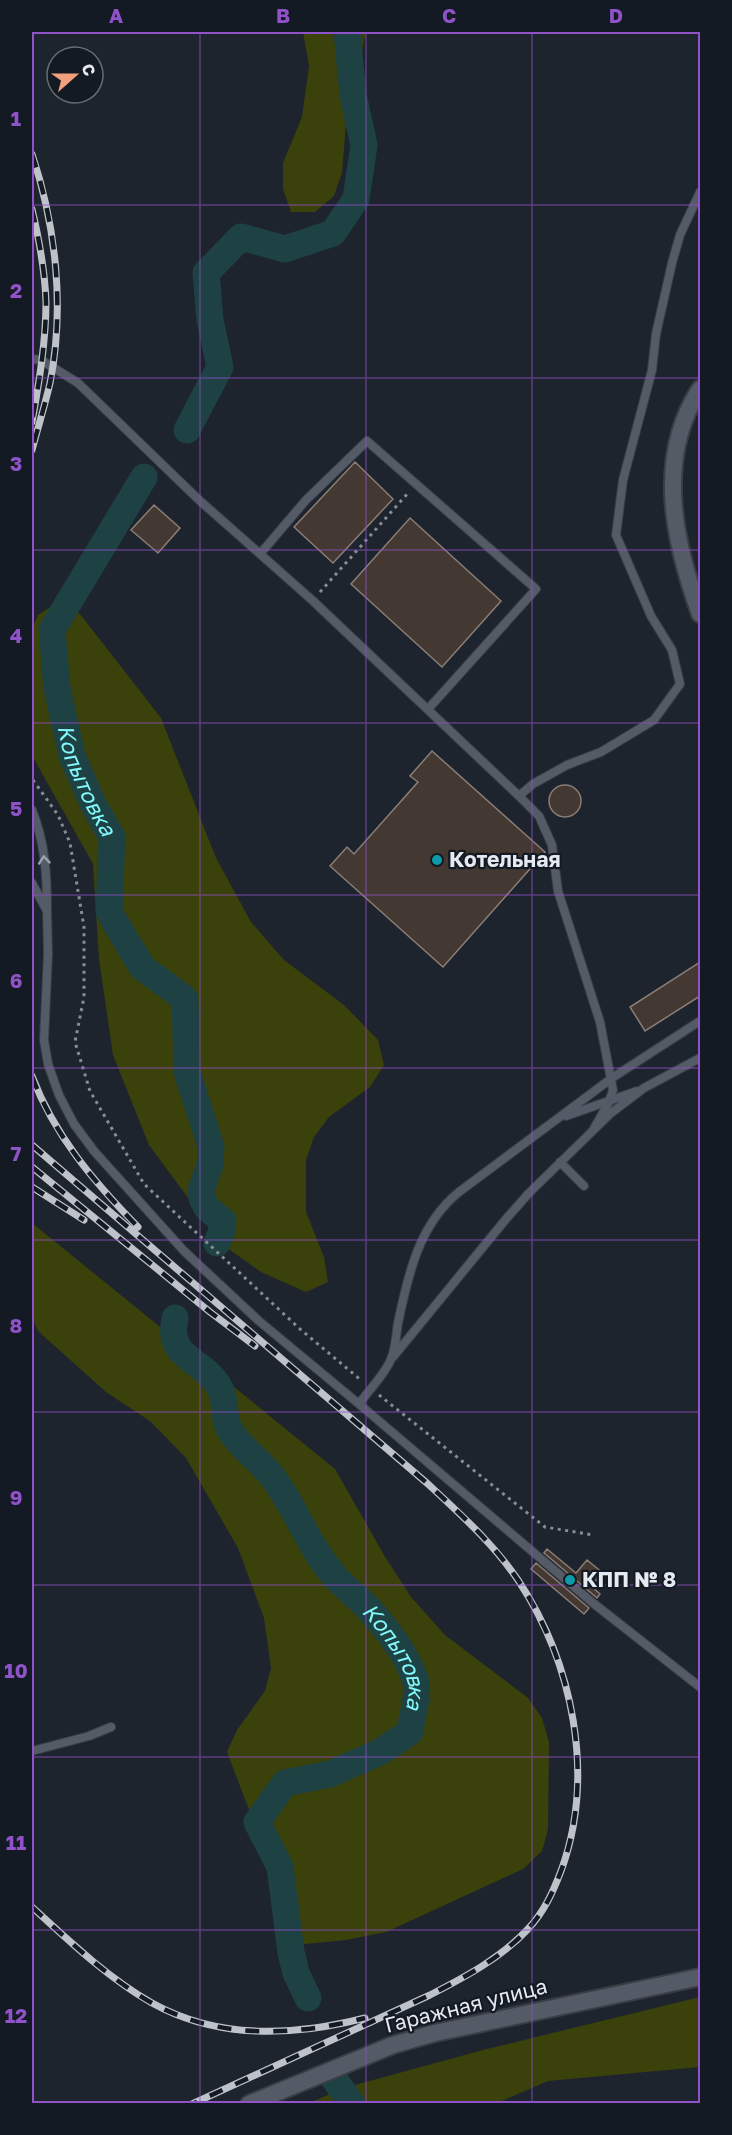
<svg xmlns="http://www.w3.org/2000/svg" width="732" height="2135" font-family="'Golos Text',sans-serif">
	<style>
		.green { fill: #3b410a }
		.lines { fill: none; stroke-linecap: round; stroke-linejoin: round }
		.river { stroke: #1e4244; stroke-width: 27 }
		.building { fill: #433832; stroke: #8a7e77; stroke-width: 1.5 }
		.service-casing { stroke: #393e45; stroke-width: 10 }
		.tertiary-casing { stroke: #393e45; stroke-width: 20 }
		.path { stroke: #888d95; stroke-width: 3; stroke-dasharray: 3 4.5; stroke-linecap: butt }
		.service { stroke: #545b66; stroke-width: 8 }
		.tertiary { stroke: #545b66; stroke-width: 16 }
		.rail-casing { stroke: #bec3ca; stroke-width: 7 }
		.rail { stroke: #141a23; stroke-width: 4.5; stroke-dasharray: 14; stroke-linecap: butt }
		.oneway { stroke: #9ca2ab }
		.grid { fill: none; stroke: #9052c9; stroke-width: 1.5; stroke-opacity: 0.55 }
		.culture-dot { fill: #0f9aa8; stroke: #141a23; stroke-width: 2 }
		.labels { text-anchor: middle; stroke-width: 4.5; stroke-linejoin: round; paint-order: stroke }
		.poi-label { font-size: 21px; font-weight: bold; fill: #e5eaf0; stroke: #141a23; text-anchor: start }
		.street-label { font-size: 21px; fill: #e5eaf0; stroke: #141a23 }
		.water-label { font-size: 22px; font-style: italic; fill: #82f8fc; stroke: #141a23 }
		.neatline { fill: none; stroke: #9052c9; stroke-width: 2 }
		.grid-label { font-size: 20px; text-anchor: middle; font-weight: bold; fill: #9052c9 }
	</style>
	<rect width="100%" height="100%" fill="#1e242d"/>
	<path class="green" d="M303 32H366L346 123 342 173 334 196 315 212H291L283 189V163L302 117 309 66Z
		M60 601 80 614 161 718 216 858 251 922 284 960 344 1005 378 1040 384 1065 370 1087 329 1117 314 1137 306 1160V1212L324 1257 328 1282 306 1292 261 1272 223 1245 149 1145 113 1055 99 959 93 864 34 759 32 744V628L38 615Z
		M32 1223 335 1469 384 1555 411 1597 445 1635 528 1698 542 1718 549 1742 548 1829 542 1851 523 1869 386 1932 346 1940 305 1944 284 1940 272 1870 227 1752 237 1730 265 1691 271 1668 264 1618 238 1548 186 1458 150 1421 106 1392 38 1331 32 1318Z
		M700 1997V2067L548 2081 497 2103H309L344 2088 483 2050Z"/>
	<g class="lines">
		<g class="river">
			<path d="M187 430 220 367 210 320 206 273 241 237 285 249 333 233 356 199 364 145 353 95 347 32"/>
			<path id="s1" d="M144 477 52 630 57 688 72 756 93 804 112 837 109 912 142 967 185 999 187 1072 211 1147 210 1165 201 1190 202 1198 207 1208 223 1221 222 1230 217 1243"/>
			<path id="s2" d="M175 1318C166 1359 201 1358 218 1385 228 1400 221 1417 231 1432 243 1450 262 1462 274 1479 298 1512 309 1548 337 1579 346 1589 358 1597 367 1607 384 1625 410 1658 416 1683 419 1694 411 1720 410 1732L380 1752 330 1774 285 1783 257 1822 280 1867 291 1952 296 1973 308 1998"/>
			<path d="M335 2080 352 2104"/>
		</g>
	</g>
	<path class="building" d="M355 462 393 499 333 563 294 527Z
		M154 505 180 528 158 553 131 530Z
		M410 518 501 601 442 667 351 584Z
		M432 751 545 852 443 967 330 866 347 847 354 854 418 782 410 776Z
		M549 801a16 16 0 1 1 32 0a16 16 0 1 1-32 0Z
		M700 962V996L645 1031 630 1007Z
		M547 1549 576 1573 587 1560 603 1573 591 1586 600 1594 597 1598 544 1553Z
		M536 1563 589 1608 584 1614 531 1569Z"/>
	<g class="lines">
		<defs>
			<path id="service" d="M32 359 41 360 78 383 199 500 312 600 519 796
				M260 554 306 500 367 441 536 589 429 708
				M32 810C45 842 47 875 47 909
				M32 883 47 911 48 954 44 1040 48 1064 59 1095 74 1124 94 1151 184 1251 259 1321 359 1404 593 1603 700 1687
				M566 1116 637 1091
				M593 1130 608 1104 613 1090 600 1022 558 891 552 845 539 816 519 796 533 784 567 765 601 752 654 720 680 684 672 650 651 616 616 535 623 480 652 370 656 334 672 263 680 235 700 192
				M560 1162 584 1186
				M393 1357 506 1219 529 1193 611 1113 644 1088 700 1058
				M359 1404C368 1391 386 1373 391 1359 396 1348 396 1334 398 1323 408 1275 419 1224 459 1192L612 1078 700 1021
				M32 1751 89 1736 111 1727"/>
			<path id="tertiary" d="M700 389C655 458 674 542 700 614
				M249 2104 393 2045 435 2033 700 1977"/>
		</defs>
		<use href="#service" class="service-casing"/>
		<use href="#tertiary" class="tertiary-casing"/>
		<path class="path" d="M320 592 409 492
			M33 780 58 815 70 843 84 927V997L75 1042 90 1091 144 1184 300 1329 362 1381
			M379 1395 545 1527 593 1535"/>
		<use href="#service" class="service"/>
		<use href="#tertiary" class="tertiary"/>
		<defs>
			<path id="rail" d="M32 154C56 227 65 307 50 383 45 405 38 427 32 450
				M32 209C39 239 45 271 46 302 46 341 39 383 32 422
				M32 1076C54 1135 94 1182 138 1227
				M32 1145 428 1484C460 1514 493 1543 518 1580 573 1663 596 1776 561 1871 553 1892 544 1912 528 1929 501 1958 465 1977 430 1995L192 2104
				M32 1167 210 1312 255 1346
				M32 1187 84 1220
				M32 1907C69 1941 108 1978 152 2003 219 2040 294 2036 365 2018"/>
		</defs>
		<use href="#rail" class="rail-casing"/>
		<use href="#rail" class="rail"/>
	</g>
	<defs><path id="oneway-chevron" d="M-2-3.5L2.5 0L-2 3.5" fill="none" stroke-width="1.6" stroke-linecap="round" stroke-linejoin="round" transform="scale(1.5)"/></defs>
	<use class="oneway" href="#oneway-chevron" transform="translate(44 860) rotate(-96)"/>
	<path class="grid" d="M200 32V2104M366 32V2104M532 32V2104M32 205H700M32 378H700M32 550H700M32 723H700M32 895H700M32 1068H700M32 1240H700M32 1412H700M32 1585H700M32 1757H700M32 1930H700"/>
	<g class="culture-dot">
		<circle cx="437" cy="860" r="6"/>
		<circle cx="570" cy="1580" r="6"/>
	</g>
	<g class="labels">
		<g class="poi-label">
			<text x="449" y="867">Котельная</text>
			<text x="582" y="1587">КПП № 8</text>
		</g>
		<g class="street-label">
			<text transform="translate(466 2006) rotate(-14)" y="7">Гаражная улица</text>
		</g>
		<g class="water-label">
			<text dy="8" stroke="none"><textPath href="#s1" startOffset="334">Копытовка</textPath></text>
			<text dy="8" stroke="none"><textPath href="#s2" startOffset="417">Копытовка</textPath></text>
		</g>
	</g>
	<rect width="732" height="2135" fill="none" stroke="#141a23" stroke-width="66"/>
	<g transform="translate(75 75) rotate(69)"><circle r="28" fill="#141a23" stroke="#686d75" stroke-width="1.5"/>
	<path d="M0-4.5L10 22L0 15L-10 22Z" fill="#f1a17c"/>
	<text y="-9" font-size="16" font-weight="bold" text-anchor="middle" fill="#e5eaf0">С</text>
	</g>
	<rect x="33" y="33" width="666" height="2069" class="neatline"/>
	<g class="grid-label">
		<text x="116" y="23">A</text>
		<text x="283" y="23">B</text>
		<text x="449" y="23">C</text>
		<text x="616" y="23">D</text>
		<text x="16" y="126">1</text>
		<text x="16" y="298">2</text>
		<text x="16" y="471">3</text>
		<text x="16" y="643">4</text>
		<text x="16" y="816">5</text>
		<text x="16" y="988">6</text>
		<text x="16" y="1161">7</text>
		<text x="16" y="1333">8</text>
		<text x="16" y="1505">9</text>
		<text x="16" y="1678">10</text>
		<text x="16" y="1850">11</text>
		<text x="16" y="2023">12</text>
	</g>
</svg>
